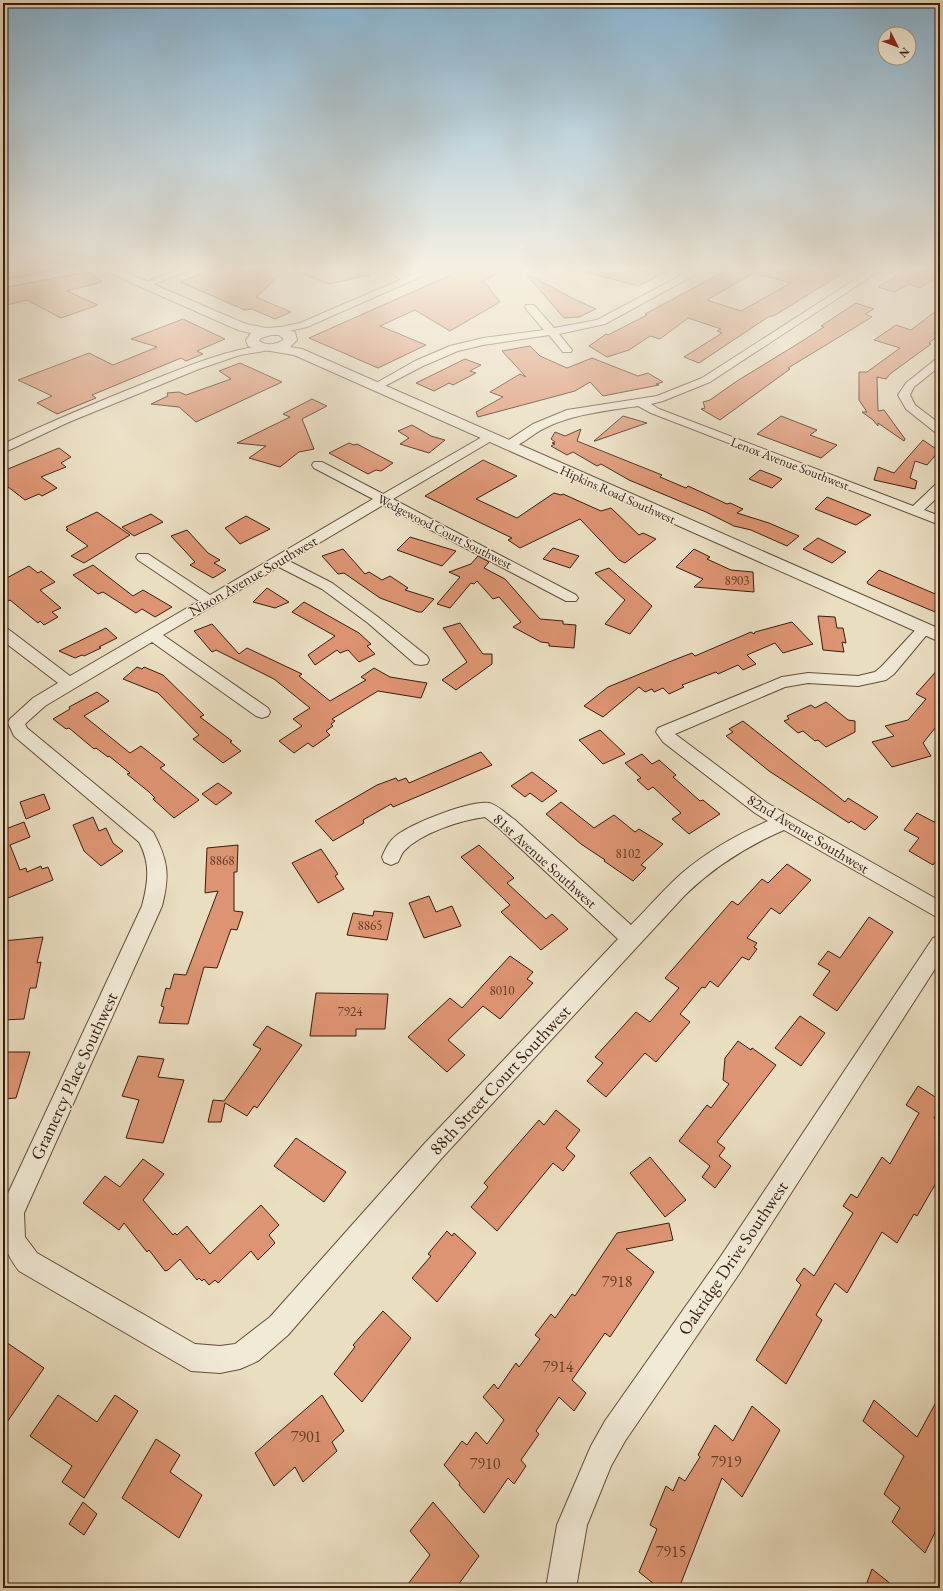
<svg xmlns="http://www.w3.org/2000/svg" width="943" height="1591" font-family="'EB Garamond',serif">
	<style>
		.building { fill: #dd9472; stroke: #381d0c; fill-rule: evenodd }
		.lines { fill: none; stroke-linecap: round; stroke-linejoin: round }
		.minor-casing { stroke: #644d39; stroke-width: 2 }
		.tertiary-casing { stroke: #644d39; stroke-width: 2 }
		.minor { fill: #f1ead7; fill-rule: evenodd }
		.tertiary { fill: #f1ead7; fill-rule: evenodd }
		.labels { text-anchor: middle; stroke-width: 3; stroke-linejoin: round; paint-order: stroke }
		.far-street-label { font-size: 13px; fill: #381d0c; stroke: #f1ead7 }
		.number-label { font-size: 13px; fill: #613b26 }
		.street-label { font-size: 15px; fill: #381d0c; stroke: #f1ead7 }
		.near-number-label { font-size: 16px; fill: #613b26 }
		.near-street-label { font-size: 18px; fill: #381d0c; stroke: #f1ead7 }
	</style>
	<rect width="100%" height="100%" fill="#eadec1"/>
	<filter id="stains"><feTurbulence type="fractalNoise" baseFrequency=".005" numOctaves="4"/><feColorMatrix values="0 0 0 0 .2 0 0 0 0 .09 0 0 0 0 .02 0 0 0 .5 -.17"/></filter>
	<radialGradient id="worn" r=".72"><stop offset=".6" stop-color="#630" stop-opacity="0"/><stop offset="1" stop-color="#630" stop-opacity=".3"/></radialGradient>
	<path class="building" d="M13 266H77L3 279V269Z
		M222 266H358L370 275 329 284 288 268 256 297 291 312 275 319 252 309 245 310 180 282Z
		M471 266H509L482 282 486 284 500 302 450 331 415 310 380 326 426 345 378 368 309 338Z
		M579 266H678L638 286 578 270Z
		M735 266H790L817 273 823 270 840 275 775 315 768 317 699 363 684 357 722 333 717 331 721 329 688 318 660 339 650 336 629 350 607 357 589 346 606 334 608 335 647 315 645 314ZM754 273 791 283 741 311 707 300Z
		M911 266 940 275 920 288 908 284 895 292 878 287Z
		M90 272 102 282 67 291 98 305 61 318 27 300 3 306V288Z
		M525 273 574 299 596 309 579 317 564 318Z
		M856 303 874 309 865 314 872 317 788 368 790 369 720 420 701 409 705 408 703 402 710 400 737 381 799 343 824 327 821 326Z
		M940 308V327L934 333 940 334 929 343 931 344 890 374 886 379 877 377 878 411 884 410 905 439 904 441 878 423V426L873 420 862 412H867L859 400V372H867L900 348 874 340 896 325 911 330Z
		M183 319 225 339 197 351 203 354 186 361 181 358 92 395 96 398 57 414 37 403 52 396 18 380 89 353 113 365 157 347 131 339Z
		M530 346 540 356 567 368 592 358 638 376 648 373 663 382 656 384 659 385 603 396 590 382 575 391 478 417 476 412 503 397 490 392 520 374 526 377 502 351Z
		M465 359 481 365 470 371 476 373 453 385 449 383 434 391 416 383Z
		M240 363 282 382 196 422 179 407 151 404 168 396 167 393 179 392 186 395 231 379 219 371Z
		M312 399 327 406 302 419 314 449 299 452 280 467 249 458 266 446 237 443 290 417 283 414Z
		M623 416 647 423 595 441H594Z
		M781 416 817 430 810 435 837 445 821 458 757 434Z
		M412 425 431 436 445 440 429 453 400 444 409 438 398 431Z
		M581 429 577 441 662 475 660 477 686 488 688 486 727 504 730 503 743 509 737 513 769 523 799 536 787 546 751 530 734 526 706 512 629 480 601 464 597 466 573 452 567 455 551 446 555 444 552 443 555 442 551 439 555 432 565 436Z
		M923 440 939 451 927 465 915 461 910 478 917 481 915 489 874 480 878 467 894 473Z
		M349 443 354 445 357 444 393 463 381 471 376 470 368 474 329 453Z
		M59 448 71 457 61 463 66 467 41 477 57 488 42 496 39 494 25 500 3 483V471Z
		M483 460 517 476 476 499 517 518 554 493 561 495 563 494 601 511 611 508 639 535 643 533 656 539 625 563 619 560 580 519 520 548 508 540 512 538 425 496Z
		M760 470 773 475 782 479 772 488 749 479Z
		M827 497 871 515 856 525 815 509Z
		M97 512 130 535 84 563 71 556 88 546 66 530 68 529 66 527Z
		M151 514 163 522 134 536 122 527Z
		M246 516 270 529 240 544 225 528Z
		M187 530 208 553 220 560 214 563 226 570 213 578 190 565 195 562 171 536Z
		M410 537 456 551 442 566 397 550Z
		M818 538 846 552 832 563 803 549Z
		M553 548 579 556 570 568 543 559Z
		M343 549 365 574 369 572 382 580 390 576 408 588 405 590 434 599 422 612H418L380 598 344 573 338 574 322 556Z
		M694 549 710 557 707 559 731 570 753 572 754 592 694 587 703 579 676 567Z
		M478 556 489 562 484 568 505 579 540 619 563 621V624L576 625 574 648 549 646V643L541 642 513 627 521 622 499 597 493 599 477 581 474 584 471 583 450 608 437 604 460 577 449 572 471 564Z
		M93 565 133 596 143 590 172 607 155 617 142 609 136 613 103 592 98 594 73 575Z
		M29 566 38 573 41 571 55 582 40 590 61 608 52 612 58 617 44 625 40 621 38 623 10 600 3 604V580Z
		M609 568 652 606 630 634 605 624 625 600 595 573Z
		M879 570 940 596V614L868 584 867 582Z
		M267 588 289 602 275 608 253 602Z
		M304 602 359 633 371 644 367 646 375 654 359 662 348 650 340 653 337 650 315 665 308 655 335 636 292 612Z
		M818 616 835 617 837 628H843L846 643 842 642 844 652 823 650Z
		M792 622 813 644 783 653 775 643 747 655 756 664 743 670 738 665 718 674 716 672 682 685 684 687 669 694 663 688 654 692 652 689 645 692 639 687 603 717 584 706 608 687 674 660 692 653 695 656 751 632 754 634 755 632Z
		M460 623 483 654H492V664L456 690 442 680 467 662 443 628Z
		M212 624 239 654 247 648 302 674 299 676 330 701 366 680 361 677 374 668 390 677 427 683 421 698 378 691 332 719 335 721 331 724 333 726 326 731 330 735 313 747 308 743 294 753 279 741 302 726 293 719 310 708 274 679 216 650 212 652 194 631Z
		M106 628 117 638 99 647 101 648 84 656 82 655 75 658 59 651Z
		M137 667 142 669 144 667 163 675 204 715 200 717 232 741 230 742 241 751 223 763 193 739 199 735 158 693 123 679Z
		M940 667V722L923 743 931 756 892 767 872 742 894 736 885 726 908 720 926 699 916 694Z
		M97 692 109 701 84 716 130 753 141 746 165 765 160 768 199 800 174 818 153 799 155 798 149 792 127 774 130 773 109 756 108 757 96 748 94 749 69 728 66 729 53 719 70 709 69 707Z
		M826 702 848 720 855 721V732L826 747 818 740 815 741 803 731 798 733 784 721 789 719 787 716 811 705 815 708Z
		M743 721 845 802 848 798 878 817 865 830 851 821 849 823 769 771 726 736 733 732 729 729Z
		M600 730 625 754 603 764 579 740Z
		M481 752 492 765 393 807 391 804 363 820 364 823 333 841 315 821 377 785 396 778 398 781 406 778 409 783Z
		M642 754 652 764 659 760 676 775 673 777 700 801 703 800 720 814 689 834 672 819 681 813 653 787 648 790 637 780 641 778 625 763Z
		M532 772 557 791 542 802 530 793 525 797 511 786Z
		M218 783 232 793 216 805 202 794Z
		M44 794 50 809 26 819 20 802Z
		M561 802 594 828 614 815 635 832 639 829 663 844 641 865 646 868 633 881 604 861 605 860 581 844 546 814Z
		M917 813 940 825V855L933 865 909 851 919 838 904 830Z
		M93 817 99 831 106 828 113 843 123 851 101 866 84 851 73 825Z
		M24 822 30 837 10 845 20 870 26 868 27 872 41 866 42 869 48 867 53 880 3 900V830Z
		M238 845 237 872H234V911L243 912 237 930 231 929 217 968 204 967 188 1024 159 1023 164 1007 161 1006 166 988 170 989 174 974 186 975 218 891 205 893 207 848Z
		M479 845 514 878 507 883 546 919 552 914 568 929 541 950 501 912 510 905 461 857Z
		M321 849 338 874 335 876 344 889 318 903 292 863Z
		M787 864 811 880 780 914 771 908 747 938 757 943 754 947 757 949 749 960 742 957 718 987 710 981 705 988 702 987 680 1014 690 1022 656 1062 645 1053 606 1097 587 1081 603 1063 595 1057 636 1012 650 1022 679 988 665 978 732 901 738 905 762 879 768 883Z
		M429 896 436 912 452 906 461 926 424 938 409 903Z
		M374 911 393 913 387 940 347 935 353 913 373 916Z
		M869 917 893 932 837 1011 813 995 830 971 818 964 828 951 840 958Z
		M43 937 37 963 41 962 36 988H30L24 1019 3 1020V941Z
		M510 956 533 972 527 979 533 983 500 1019 483 1006 448 1040 465 1055 447 1072 408 1037 450 998 462 1008Z
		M316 993 388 994 385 1029H356V1036H310Z
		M800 1016 825 1033 801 1066 775 1048Z
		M267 1026 302 1045 257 1108 254 1106 247 1116 225 1103 221 1122H208L213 1100 224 1101 247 1069 261 1049 253 1045Z
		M738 1041 751 1050 752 1048 776 1065 717 1142 725 1148 719 1156 731 1166 715 1188 702 1177 710 1166 679 1141 707 1105 711 1108 729 1084 723 1080 725 1058Z
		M3 1052H30L16 1098 3 1099Z
		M138 1056 164 1059 158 1077 184 1080 163 1143 126 1138 139 1100 122 1096Z
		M918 1086 940 1100V1108L934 1118 940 1122V1176L917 1216 914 1214 897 1243 882 1232 847 1293 835 1283 816 1315 822 1320 786 1384 756 1360 801 1285 796 1280 804 1268 814 1276 853 1213 843 1206 851 1194 857 1198 882 1157 890 1164 919 1113 906 1105Z
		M556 1110 580 1130 566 1148 575 1156 563 1171 553 1163 497 1231 471 1207 488 1187 484 1183 539 1120 544 1125Z
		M296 1138 346 1172 324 1202 274 1166Z
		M650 1157 686 1200 665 1217 630 1173Z
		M143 1159 164 1174 143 1200 173 1235 175 1233 177 1235 187 1226 210 1254 261 1205 279 1225 269 1235 275 1243 258 1260 251 1251 218 1283 215 1280 209 1285 204 1279 202 1281 199 1278 197 1280 180 1259 168 1270 165 1271 149 1250 147 1252 124 1223 119 1230 83 1203 105 1176 120 1187Z
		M669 1223 673 1240 626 1249 654 1272 610 1337 605 1333 572 1380 586 1393 574 1411 559 1397 536 1431 539 1434 521 1460 526 1466 514 1484 508 1478 484 1513 459 1485 460 1483 444 1465 462 1441 467 1445 476 1432 487 1444 504 1420 483 1397 494 1384 498 1389 516 1363 519 1367 540 1339 535 1335 551 1314 555 1318 572 1294 575 1296 617 1233Z
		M447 1231 452 1236 454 1233 476 1253 437 1302 412 1278 431 1256 428 1254Z
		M383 1311 411 1338 362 1402 334 1374 355 1347 353 1345Z
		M3 1340 44 1368 3 1428Z
		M58 1395 97 1422 115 1395 138 1411 84 1498 62 1482 72 1466 30 1436Z
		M322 1395 344 1431 332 1442 337 1451 303 1482 295 1467 274 1486 255 1453Z
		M940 1395V1522L925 1553 892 1522 900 1508 884 1494 904 1456 863 1421 874 1400 917 1437Z
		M752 1406 780 1430 742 1497 722 1478 679 1588H659L639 1572 657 1529 650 1525 666 1486 673 1491 679 1477 685 1481 700 1457 698 1455 715 1425 733 1441Z
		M156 1439 180 1455 170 1472 202 1495 179 1538 122 1498Z
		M83 1502 97 1514 84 1535 69 1524Z
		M433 1502 479 1556 456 1588H405L430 1555 410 1531Z
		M872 1569 896 1588H865Z"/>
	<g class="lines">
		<defs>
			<path id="minor" d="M84 266H102L97 269 3 287V281Z
				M187 266H200L147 287H141L139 285Z
				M385 266H395L408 276 433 266H445L307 327 275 334 270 331 271 329 300 323 400 280Z
				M699 266H711L605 324 559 334 572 350 571 352H563L549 335 483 345 458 351 423 366 379 389H371L369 387 415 361 450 346 483 338 544 330 526 309 525 307 526 305H534L554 328 597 320Z
				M876 266H887L710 382 663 401 651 404 659 409 913 506 935 485 940 484V495L924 510 940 516V525L651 413 638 406C605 411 571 414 541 430 530 436 515 451 503 448L501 445 533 424 567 410 657 396 702 378Z
				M266 345 271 348 270 350 240 355 199 369 69 422 3 453V444C50 422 97 402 145 383 186 367 222 351 266 345Z
				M940 358V366L914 387 910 395 915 405 940 424V434L936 433 906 409 898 395 906 383 936 359Z
				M489 433 495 437 493 440 393 499 576 595 578 598 576 601H566L383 505 289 561 332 583 378 617 427 656 429 660 427 664 421 665 415 664 368 623 322 589 279 567 163 635 268 708 270 712 268 716 262 718 256 716 152 642 45 706 25 724 27 728 153 832C168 860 170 875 162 906L24 1213 25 1237 37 1253 195 1344 220 1346 235 1344 270 1317 425 1143 618 939 501 830 485 817C461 820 421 833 404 851 401 854 400 859 398 862L391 865 384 862 382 857C386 848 389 841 397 835 413 823 470 800 489 803 498 805 507 815 515 820L631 925C648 908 664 889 682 873 708 851 738 834 768 821L755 813 663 742 656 732 658 728 782 677 808 673 858 676 875 672 882 666 919 626 924 624 929 626 932 629 929 632 894 674 886 680 858 686 808 683 785 687 675 734 767 803 940 901V919L784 830C747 846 714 867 685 895L441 1159 288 1335 258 1361 240 1369 220 1373 191 1371 19 1271C0 1246 3 1235 3 1204L142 906C148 883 151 864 139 842L14 736 8 723 10 719 33 698 58 683 3 641V628L8 629 70 676 199 601 138 560 136 557 138 554H148L210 595 373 499 314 468 312 465 314 462H322L383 494Z
				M940 935V961L739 1274 625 1441 611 1466 587 1525 576 1588H546L557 1525 591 1446 605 1421 721 1256 933 938Z"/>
			<path id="tertiary" d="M96 266H111L246 324 266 328 281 327 295 332 297 340 290 347 302 349 940 629V642L294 355 253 348 248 346 246 340 251 333 238 330 98 268ZM271 335H279L284 339C277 345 267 346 259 341L261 338Z"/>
		</defs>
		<use href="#minor" class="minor-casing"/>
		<use href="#tertiary" class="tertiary-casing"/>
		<use href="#minor" class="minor"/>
		<use href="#tertiary" class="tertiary"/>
	</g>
	<linearGradient id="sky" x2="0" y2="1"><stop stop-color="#89b7d6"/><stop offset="0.55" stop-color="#f6f0e3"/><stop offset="1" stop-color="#f6f0e3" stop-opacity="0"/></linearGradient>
	<rect width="943" height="488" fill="url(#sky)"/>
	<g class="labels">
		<g class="far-street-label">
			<text transform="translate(790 463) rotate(21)" y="5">Lenox Avenue Southwest</text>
			<text transform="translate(618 494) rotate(24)" y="5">Hipkins Road Southwest</text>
			<text transform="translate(445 531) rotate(27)" y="5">Wedgewood Court Southwest</text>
		</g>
		<g class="number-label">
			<text x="737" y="585">8903</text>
			<text x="628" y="858">8102</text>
			<text x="222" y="865">8868</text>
			<text x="370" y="930">8865</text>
			<text x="502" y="995">8010</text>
			<text x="350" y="1016">7924</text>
		</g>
		<g class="street-label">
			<text transform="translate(253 576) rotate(-30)" y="5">Nixon Avenue Southwest</text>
			<text transform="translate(808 834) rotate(31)" y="5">82nd Avenue Southwest</text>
			<text transform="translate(545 861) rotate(42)" y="5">81st Avenue Southwest</text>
		</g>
		<g class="near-number-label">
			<text x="617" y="1287">7918</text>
			<text x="558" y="1372">7914</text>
			<text x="306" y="1442">7901</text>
			<text x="726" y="1467">7919</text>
			<text x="485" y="1469">7910</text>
			<text x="671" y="1557">7915</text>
		</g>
		<g class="near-street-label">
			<text transform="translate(74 1076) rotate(-65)" y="6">Gramercy Place Southwest</text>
			<text transform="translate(500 1080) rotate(-47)" y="6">88th Street Court Southwest</text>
			<text transform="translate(733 1258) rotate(-56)" y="6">Oakridge Drive Southwest</text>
		</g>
	</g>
	<rect width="943" height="1591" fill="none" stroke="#eadec1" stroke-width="16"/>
	<rect x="4" y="4" width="935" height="1583" fill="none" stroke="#381d0c" stroke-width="2"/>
	<rect x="8" y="8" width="927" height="1575" fill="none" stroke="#381d0c"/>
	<g transform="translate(897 46) rotate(132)"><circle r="19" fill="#f1ead7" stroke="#a79886"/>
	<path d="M0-3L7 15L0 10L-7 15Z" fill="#8f2418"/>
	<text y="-6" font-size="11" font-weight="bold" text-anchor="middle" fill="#381d0c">N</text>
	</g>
	<rect width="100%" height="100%" filter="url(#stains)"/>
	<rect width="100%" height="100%" fill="url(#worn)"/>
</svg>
